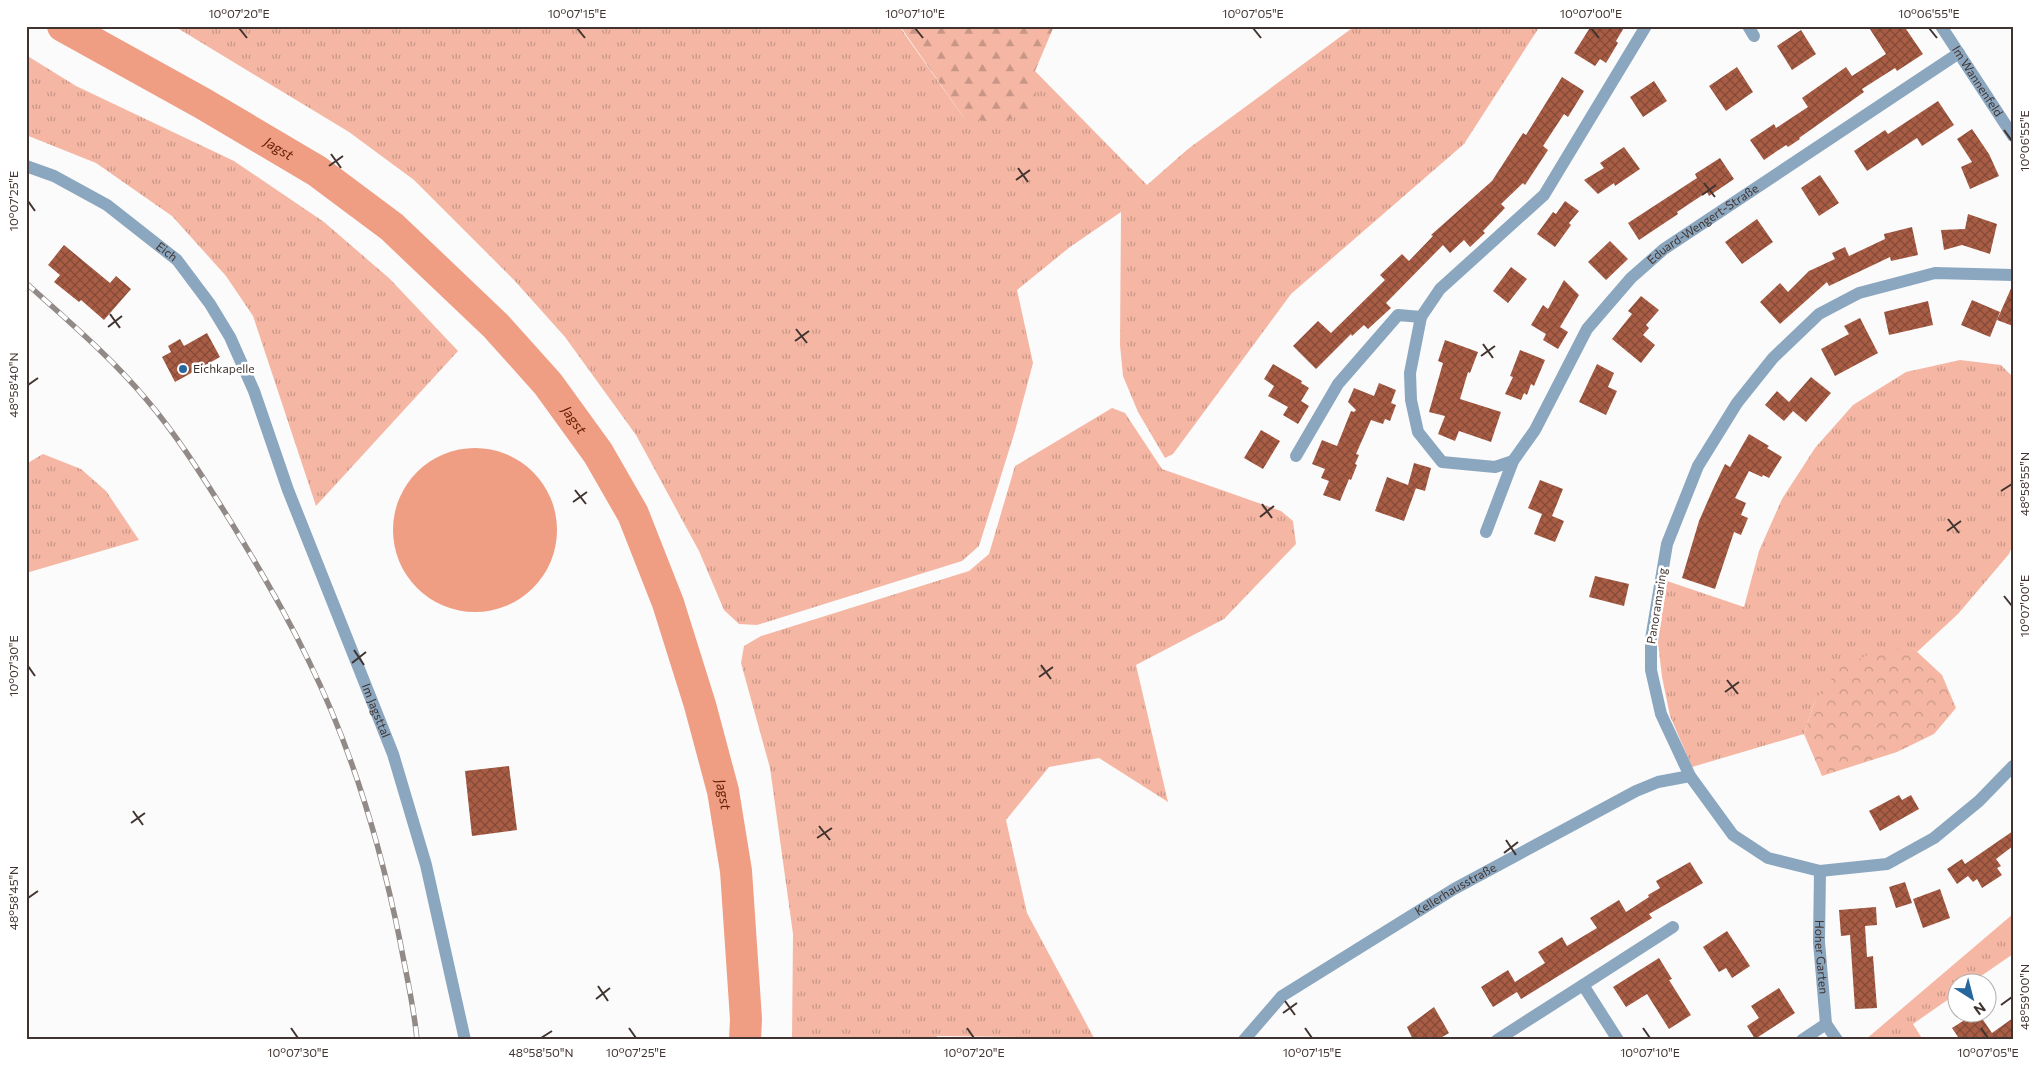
<svg xmlns="http://www.w3.org/2000/svg" width="2039" height="1066" font-family="Commissioner,sans-serif">
	<style>
		.grass { fill: url(#grass-tufts) }
		.forest { fill: url(#forest-firs) }
		.park { fill: url(#park-crowns) }
		.water { fill: #ef9d83 }
		.lines { fill: none; stroke-linecap: round; stroke-linejoin: round }
		.river { stroke: #ef9d83; stroke-width: 32 }
		.building { fill: url(#building-cross-hatch) }
		.minor { stroke: #8ba6bf; stroke-width: 12 }
		.rail-casing { stroke: #918a87; stroke-width: 5.5 }
		.rail { stroke: #fff; stroke-width: 4; stroke-dasharray: 11; stroke-linecap: butt }
		.ticks { fill: none; stroke: #413430; stroke-width: 2 }
		.poi-dot { fill: #26679d; stroke: #fff; stroke-width: 2 }
		.labels { text-anchor: middle; stroke-width: 5; stroke-linejoin: round; paint-order: stroke }
		.street-label { font-size: 12px; fill: #413430; stroke: #fff }
		.poi-label { font-size: 12px; fill: #413430; stroke: #fff; text-anchor: start }
		.water-label { font-size: 14px; font-style: italic; fill: #682106; stroke: #fff }
		.neatline { fill: none; stroke: #413430; stroke-width: 2 }
		.ticks-label { font-size: 12px; text-anchor: middle; fill: #413430 }
	</style>
	<defs>
		<pattern id="grass-tufts" width="24" height="20" patternUnits="userSpaceOnUse" patternTransform="scale(1.25)"><rect width="24" height="20" fill="#f5b7a4"/><path d="M3 7l-1-3M5 7V3M7 7l1-3M15 17l-1-3M17 17v-4M19 17l1-3" fill="none" stroke="#c89686"/></pattern>
		<pattern id="forest-firs" width="22" height="20" patternUnits="userSpaceOnUse" patternTransform="scale(1.25)"><rect width="22" height="20" fill="#f5b7a4"/><path d="M5 1l3.5 6h-7zM16 11l3.5 6h-7z" fill="#c89686"/></pattern>
		<pattern id="park-crowns" width="20" height="18" patternUnits="userSpaceOnUse" patternTransform="scale(1.25)"><rect width="20" height="18" fill="#f5b7a4"/><path d="M2 6a3 3 0 1 1 6 0M12 15a3 3 0 1 1 6 0" fill="none" stroke="#c89686"/></pattern>
		<pattern id="building-cross-hatch" width="8" height="8" patternUnits="userSpaceOnUse" patternTransform="scale(1.25)"><rect width="8" height="8" fill="#a95d45"/><path d="M0 0l8 8M0 8l8-8" fill="none" stroke="#844a37"/></pattern>
	</defs>
	<rect width="100%" height="100%" fill="#fbfbfb"/>
	<path class="grass" d="M174 26H899L964 118 1035 71 1147 185 1188 149 1355 26H1540L1464 144 1291 294 1173 454 1165 458 1138 412 1123 376 1120 345 1121 212 1070 247 1017 290 1033 363 1015 431 979 546 962 561 757 625 739 624 724 610 699 551 636 435 565 337 514 280 414 180 349 132Z
		M26 55 76 86 234 161 324 222 390 279 458 351 316 506 253 316 226 276 172 216 96 163 26 135Z
		M1960 360 2001 365 2013 377V544L2009 554 1958 614 1917 652 1913 648 1815 700 1804 734 1692 767 1670 716 1662 677 1658 642 1667 581 1744 607 1759 551 1782 499 1815 448 1853 405 1906 372Z
		M1112 408 1125 413 1162 469 1281 511 1293 521 1296 544 1224 619 1136 665 1168 802 1099 758 1049 767 1006 820 1027 913 1094 1038 937 1036 936 1040H792L793 934 770 768 741 663 744 646 761 636 969 571 989 554 1015 466Z
		M43 454 81 469 106 491 139 540 26 573V464Z
		M2013 914V954L1971 983 1956 984V994L1913 1024 1923 1040H1865Z"/>
	<path class="forest" d="M900 26H1054L1035 71 1036 106 1002 123 964 118Z"/>
	<path class="park" d="M1913 648 1942 675 1956 708 1934 734 1897 752 1822 776 1804 734 1815 700 1841 667 1881 649Z"/>
	<path class="water" d="M393 530a82 82 0 1 1 164 0a82 82 0 1 1-164 0Z"/>
	<g class="lines">
		<path class="river" id="s1" d="M63 26 202 103 317 171 392 227 496 326 548 384 598 453 633 514 668 603 700 705 723 791 736 871 746 1019 745 1040"/>
	</g>
	<path class="building" d="M1591 26H1625L1616 41 1618 43 1606 63 1600 59 1595 66 1574 53Z
		M1868 26H1904L1923 54 1897 71 1895 68 1862 89 1864 92 1799 138 1800 139 1788 147 1786 145 1764 160 1750 140 1774 124 1776 128 1808 107 1802 98 1846 67 1852 76 1886 54Z
		M1801 30 1816 54 1792 70 1777 46Z
		M1737 67 1753 92 1726 111 1709 86Z
		M1562 77 1584 91 1568 117 1564 114 1543 146 1548 150 1525 185 1523 183 1501 204 1505 208 1483 231 1485 233 1470 247 1464 240 1450 253 1443 245 1386 303 1391 308 1368 329 1364 325 1352 336 1351 334 1316 369 1293 346 1318 321 1331 333 1385 280 1380 275 1402 254 1409 261 1433 236 1431 235 1492 181 1523 133 1526 135Z
		M1654 81 1667 101 1643 117 1630 97Z
		M1938 101 1954 125 1922 146 1917 138 1867 171 1854 151 1885 130 1888 134Z
		M1972 129 1989 154 1999 176 1970 189 1961 167 1972 162 1957 139Z
		M1624 147 1640 169 1615 186 1614 183 1598 194 1584 180 1604 168 1600 163Z
		M1720 158 1734 179 1709 196 1707 192 1677 212 1678 214 1639 240 1628 223 1697 178 1695 174Z
		M1820 175 1839 203 1819 216 1801 188Z
		M1565 201 1579 211 1569 223 1571 225 1555 247 1537 234 1553 212 1556 214Z
		M1968 214 1997 224 1990 254 1962 245 1944 250 1941 230 1965 229Z
		M1757 219 1773 242 1742 264 1725 242Z
		M1912 227 1918 255 1891 261 1890 257 1829 286 1827 282 1780 324 1760 302 1780 283 1788 292 1809 271 1835 259 1832 253 1845 247 1849 256 1885 239 1884 234Z
		M1610 241 1628 259 1606 280 1588 262Z
		M64 245 110 283 116 276 131 289 104 320 81 300 79 302 54 282 60 275 48 265Z
		M1511 267 1527 279 1508 303 1493 291Z
		M1564 280 1579 295 1560 327 1568 332 1558 349 1543 340 1546 334 1531 325 1543 305 1548 309Z
		M2013 284V326L1997 320Z
		M1641 296 1659 310 1646 325 1649 328 1643 335 1655 345 1641 363 1612 339 1632 314 1628 311Z
		M1972 300 2000 312 1990 337 1961 325Z
		M1928 301 1933 325 1889 335 1884 312Z
		M1860 318 1878 353 1835 376 1821 349 1849 334 1844 326Z
		M207 333 220 357 175 382 162 357 171 352 168 346 180 339 184 346Z
		M1445 340 1478 352 1470 373 1468 372 1460 399 1501 412 1491 442 1459 431 1455 441 1438 434 1445 416 1429 412 1443 363 1438 361Z
		M1520 350 1545 360 1534 386 1531 384 1527 395 1524 393 1521 400 1505 394 1513 377 1510 376Z
		M1273 364 1302 381 1301 383 1309 388 1301 401 1309 406 1298 424 1283 415 1288 407 1268 396 1274 386 1264 379Z
		M1597 364 1614 373 1608 387 1617 391 1606 415 1579 402Z
		M1811 377 1831 393 1806 422 1793 411 1784 421 1765 405 1777 391 1789 402Z
		M1379 383 1396 390 1391 403 1396 405 1390 421 1385 419 1383 424 1371 420 1356 454 1359 455 1355 464 1357 465 1351 480 1349 479 1340 501 1323 495 1329 481 1321 478 1325 469 1312 464 1322 440 1337 446 1351 411 1354 412 1356 410 1348 402 1354 388 1374 396Z
		M1261 430 1280 441 1263 469 1244 458Z
		M1749 434 1769 446 1767 448 1782 457 1769 478 1763 475 1762 477 1749 471 1735 498 1746 503 1741 515 1748 518 1741 535 1734 532 1715 589 1682 578 1699 521 1713 489 1725 464 1730 467Z
		M1414 463 1431 468 1425 491 1415 488H1416L1404 521 1375 511 1387 477 1408 485Z
		M1540 480 1563 489 1552 516 1564 521 1555 542 1534 534 1542 514 1528 508Z
		M1595 576 1629 584 1624 606 1589 597Z
		M509 766 517 830 472 836 465 771Z
		M1899 795 1902 800 1911 795 1919 809 1880 831 1869 811Z
		M2013 831V846L1996 859 2001 866 1997 868 2002 875 1982 888 1977 879 1973 882 1968 876 1957 884 1947 869 1962 859 1965 864Z
		M1690 862 1703 883 1649 914 1652 918 1521 999 1517 992 1493 1007 1481 987 1508 970 1515 982 1545 963 1538 952 1562 937 1567 946 1597 928 1590 918 1619 900 1626 912 1649 897 1648 895 1660 888 1656 881Z
		M1905 882 1912 903 1896 908 1889 887Z
		M1940 889 1950 918 1923 928 1913 899Z
		M1876 907 1877 925 1865 926 1867 957 1873 956 1877 1008 1855 1009 1850 935 1841 936 1839 910Z
		M1727 931 1750 966 1732 978 1726 968 1719 972 1703 947Z
		M1659 958 1672 979 1669 980 1691 1015 1669 1029 1647 994 1626 1007 1613 987Z
		M1779 988 1795 1013 1755 1039 1747 1026 1759 1018 1751 1006Z
		M1434 1007 1449 1033 1437 1040H1413L1407 1027Z
		M1974 1014H1979L1992 1033 2013 1018V1040H1960L1952 1028Z"/>
	<g class="lines">
		<g class="minor">
			<path d="M1748 26 1754 36"/>
			<path id="s2" d="M1941 26 2013 136"/>
			<path id="s3" d="M26 166 54 176 107 205 177 260 210 304 230 337 254 391 288 490 393 754 426 865 465 1040"/>
			<path d="M2013 275 1935 273 1859 293 1819 314 1773 358 1737 403 1698 466 1667 544 1651 639V670L1661 714 1690 776 1733 835 1768 858 1820 871 1887 864 1934 838 1979 801 2013 766"/>
			<path d="M1296 456 1338 384 1398 315 1421 317"/>
			<path d="M1513 461 1495 467 1442 462 1418 432 1411 400 1410 373 1421 317 1440 289 1544 195 1646 26"/>
			<path id="s4" d="M1486 532 1513 461 1535 430 1587 329 1631 278 1664 249 1959 53"/>
			<path id="s5" d="M1820 871 1819 942 1826 1024 1837 1040"/>
			<path d="M1583 985 1673 927"/>
			<path id="s6" d="M1244 1040 1282 996 1454 889 1636 791 1658 782 1690 776"/>
			<path d="M1497 1040 1583 985 1618 1040"/>
			<path d="M1802 1040 1826 1024"/>
		</g>
		<defs>
			<path id="rail" d="M26 283C67 320 110 356 146 399 176 434 201 474 226 514 265 577 302 641 331 710 362 784 384 862 400 941 406 974 414 1006 417 1040"/>
		</defs>
		<use href="#rail" class="rail-casing"/>
		<use href="#rail" class="rail"/>
	</g>
	<path class="ticks" d="M239 28 247 38M577 28 585 38M915 28 923 38M1253 28 1261 38M1591 28 1599 38M1929 28 1937 38M2004 130 2012 141M331 154 341 168M329 166 343 156M1018 168 1028 182M1016 180 1030 170M1704 183 1715 197M1702 195 1716 185M28 201 35 211M110 314 120 328M108 327 122 316M796 329 807 343M795 341 809 331M1483 344 1493 358M1481 356 1495 346M28 385 38 378M575 490 586 504M2001 491 2012 484M573 502 587 492M1262 504 1272 518M1260 517 1274 506M1948 519 1959 533M1947 531 1961 521M2004 596 2012 606M354 650 364 665M352 663 366 652M1041 665 1051 679M28 666 35 676M1039 677 1053 667M1727 680 1738 694M1725 692 1739 682M133 811 143 825M131 823 145 813M819 826 830 840M817 838 832 828M1506 840 1516 855M1504 853 1518 842M28 898 38 891M598 986 608 1001M596 999 610 988M1285 1001 1295 1015M2001 1005 2012 997M1283 1013 1297 1003M291 1028 298 1038M629 1028 636 1038M967 1028 974 1038M1305 1028 1312 1038M1643 1028 1650 1038M1981 1028 1988 1038M541 1038 552 1031"/>
	<circle class="poi-dot" cx="183" cy="369" r="5"/>
	<g class="labels">
		<g class="street-label">
			<text dy="4" stroke="none"><textPath href="#s2" startOffset="66">Im Wannenfeld</textPath></text>
			<text dy="4" stroke="none"><textPath href="#s4" startOffset="385">Eduard-Wengert-Straße</textPath></text>
			<text dy="4" stroke="none"><textPath href="#s3" startOffset="166">Eich</textPath></text>
			<text transform="translate(1657 606) rotate(-81)" y="4">Panoramaring</text>
			<text dy="4" stroke="none"><textPath href="#s3" startOffset="674">Im Jagsttal</textPath></text>
			<text dy="4" stroke="none"><textPath href="#s6" startOffset="262">Kellerhausstraße</textPath></text>
			<text dy="4" stroke="none"><textPath href="#s5" startOffset="86">Hoher Garten</textPath></text>
		</g>
		<g class="poi-label">
			<text x="193" y="373">Eichkapelle</text>
		</g>
		<g class="water-label">
			<text dy="5" stroke="none"><textPath href="#s1" startOffset="248">Jagst</textPath></text>
			<text dy="5" stroke="none"><textPath href="#s1" startOffset="652">Jagst</textPath></text>
			<text dy="5" stroke="none"><textPath href="#s1" startOffset="1058">Jagst</textPath></text>
		</g>
	</g>
	<rect width="2039" height="1066" fill="none" stroke="#ffffff" stroke-width="55"/>
	<g transform="translate(1972 998) rotate(144)"><circle r="24" fill="#ffffff" stroke="#b3aeac"/>
	<path d="M0-4L9 19L0 12L-9 19Z" fill="#26679d"/>
	<text y="-8" font-size="14" font-weight="bold" text-anchor="middle" fill="#413430">N</text>
	</g>
	<rect x="28" y="28" width="1984" height="1010" class="neatline"/>
	<g class="ticks-label">
		<text x="239" y="18">10°07'20"E</text>
		<text x="577" y="18">10°07'15"E</text>
		<text x="915" y="18">10°07'10"E</text>
		<text x="1253" y="18">10°07'05"E</text>
		<text x="1591" y="18">10°07'00"E</text>
		<text x="1929" y="18">10°06'55"E</text>
		<text transform="translate(2025 141) rotate(-90)" y="4">10°06'55"E</text>
		<text transform="translate(14 201) rotate(-90)" y="4">10°07'25"E</text>
		<text transform="translate(14 385) rotate(-90)" y="4">48°58'40"N</text>
		<text transform="translate(2025 484) rotate(-90)" y="4">48°58'55"N</text>
		<text transform="translate(2025 606) rotate(-90)" y="4">10°07'00"E</text>
		<text transform="translate(14 666) rotate(-90)" y="4">10°07'30"E</text>
		<text transform="translate(14 898) rotate(-90)" y="4">48°58'45"N</text>
		<text transform="translate(2025 997) rotate(-90)" y="4">48°59'00"N</text>
		<text x="298" y="1057">10°07'30"E</text>
		<text x="541" y="1057">48°58'50"N</text>
		<text x="636" y="1057">10°07'25"E</text>
		<text x="974" y="1057">10°07'20"E</text>
		<text x="1312" y="1057">10°07'15"E</text>
		<text x="1650" y="1057">10°07'10"E</text>
		<text x="1988" y="1057">10°07'05"E</text>
	</g>
</svg>
